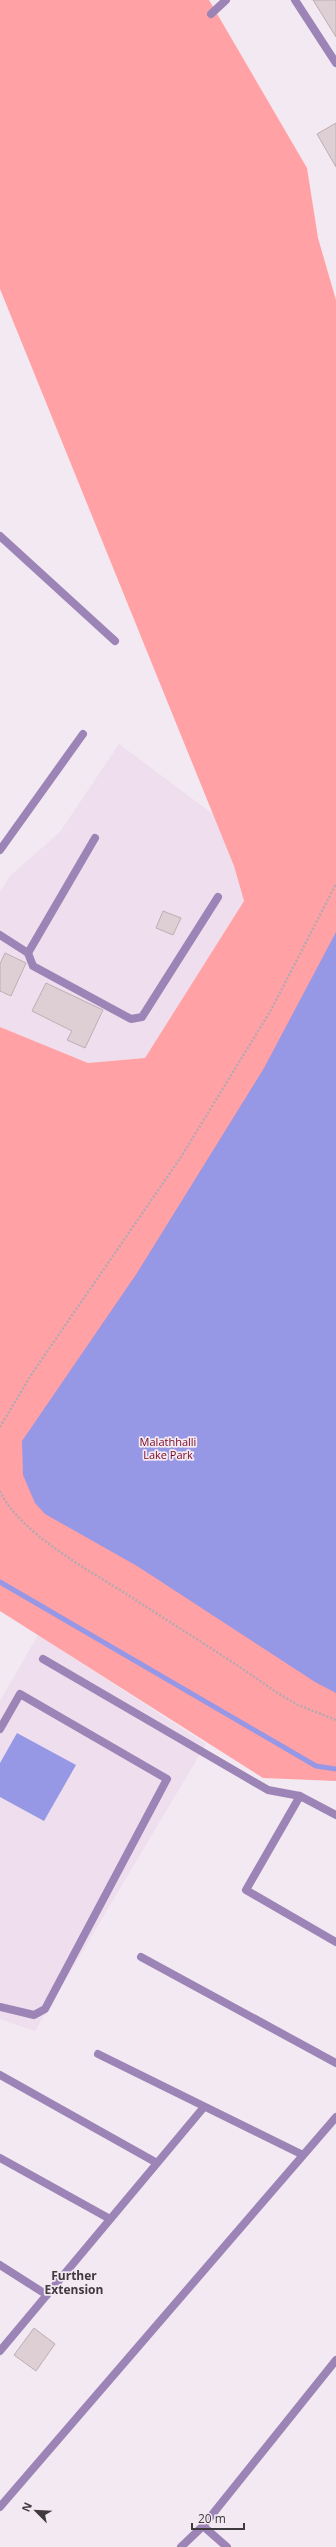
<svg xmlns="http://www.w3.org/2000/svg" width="336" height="2547" font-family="'Open Sans',sans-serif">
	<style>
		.built { fill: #efdeed }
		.green { fill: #ffa1a5 }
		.water { fill: #9698e6 }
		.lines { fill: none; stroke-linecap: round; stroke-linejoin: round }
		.stream { stroke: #9698e6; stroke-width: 5 }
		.building { fill: #ddcfd4; stroke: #bcafb4 }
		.path { stroke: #b2aab1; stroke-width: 2.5; stroke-dasharray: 2 2; stroke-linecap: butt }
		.lane { stroke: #9c84b7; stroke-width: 8 }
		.street { stroke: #9c84b7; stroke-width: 8 }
		.labels { text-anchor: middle; stroke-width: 3.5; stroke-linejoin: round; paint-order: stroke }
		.park-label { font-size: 11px; fill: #7a0723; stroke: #f3e9f2 }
		.neighbourhood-label { font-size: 12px; font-weight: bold; fill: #3e3a3d; stroke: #f3e9f2 }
	</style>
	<rect width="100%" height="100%" fill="#f3e9f2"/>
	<path class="built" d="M119 744 214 815 234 866 244 901 145 1058 88 1063 0 1027V892L10 876 60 832Z
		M38 1635 206 1744 35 2031 0 2019V1701Z"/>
	<path class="green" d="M0 0H209L307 168 318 238 336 300V1781L263 1778 0 1611V1027L88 1063 145 1058 244 901 234 866 0 289Z"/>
	<path class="water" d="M336 932V1693L315 1682 137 1566 45 1514 35 1503 23 1475 22 1441 137 1273 264 1068Z
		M17 1733 76 1765 44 1821 0 1797V1763Z"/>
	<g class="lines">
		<path class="stream" d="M0 1582 316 1766 336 1769"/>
	</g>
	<path class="building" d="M313 0H336V37Z
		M336 123V167L317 134Z
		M163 911 181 918 173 935 156 928Z
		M5 953 26 963 11 996 0 991V964Z
		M46 983 103 1010 85 1048 67 1040 72 1031 32 1011Z
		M34 2328 55 2344 36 2371 14 2355Z"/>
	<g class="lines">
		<path class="path" d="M0 1427 31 1375 181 1157 271 1010 336 884
			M0 1491C18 1532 90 1571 128 1595 177 1627 228 1658 276 1692L298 1705 336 1720"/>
		<path class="lane" d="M95 838 28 953 33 966 131 1019 142 1017 218 897
			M0 1729 20 1694 167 1779 45 2009 34 2015 0 2007"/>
		<path class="street" d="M295 0 336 63
			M211 14 226 0
			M0 536 115 641
			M0 850 83 734
			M0 935 28 953
			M43 1659 268 1790 300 1796
			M336 1815 300 1796 246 1890 336 1942
			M141 1957 336 2063
			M98 2054 303 2155
			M0 2075 157 2163
			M0 2158 110 2219
			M0 2265 47 2295
			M0 2351 204 2107
			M0 2507 336 2117
			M203 2526 227 2547
			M181 2547 203 2526 336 2360"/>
	</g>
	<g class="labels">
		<g class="park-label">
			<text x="168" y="1446">Malathhalli<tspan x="168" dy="13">Lake Park</tspan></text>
		</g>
		<g class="neighbourhood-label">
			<text x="74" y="2280">Further<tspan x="74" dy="14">Extension</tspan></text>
		</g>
	</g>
	<g transform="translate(36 2511) rotate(294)" stroke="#f3e9f2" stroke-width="3" paint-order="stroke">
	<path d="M0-3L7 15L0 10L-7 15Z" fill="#3e3a3d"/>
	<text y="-6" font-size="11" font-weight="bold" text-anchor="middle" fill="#3e3a3d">N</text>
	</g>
	<path d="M192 2523v6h52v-6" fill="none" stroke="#3e3a3d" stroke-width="2"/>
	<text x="198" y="2523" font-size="12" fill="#3e3a3d" stroke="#f3e9f2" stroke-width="3" paint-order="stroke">20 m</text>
</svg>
